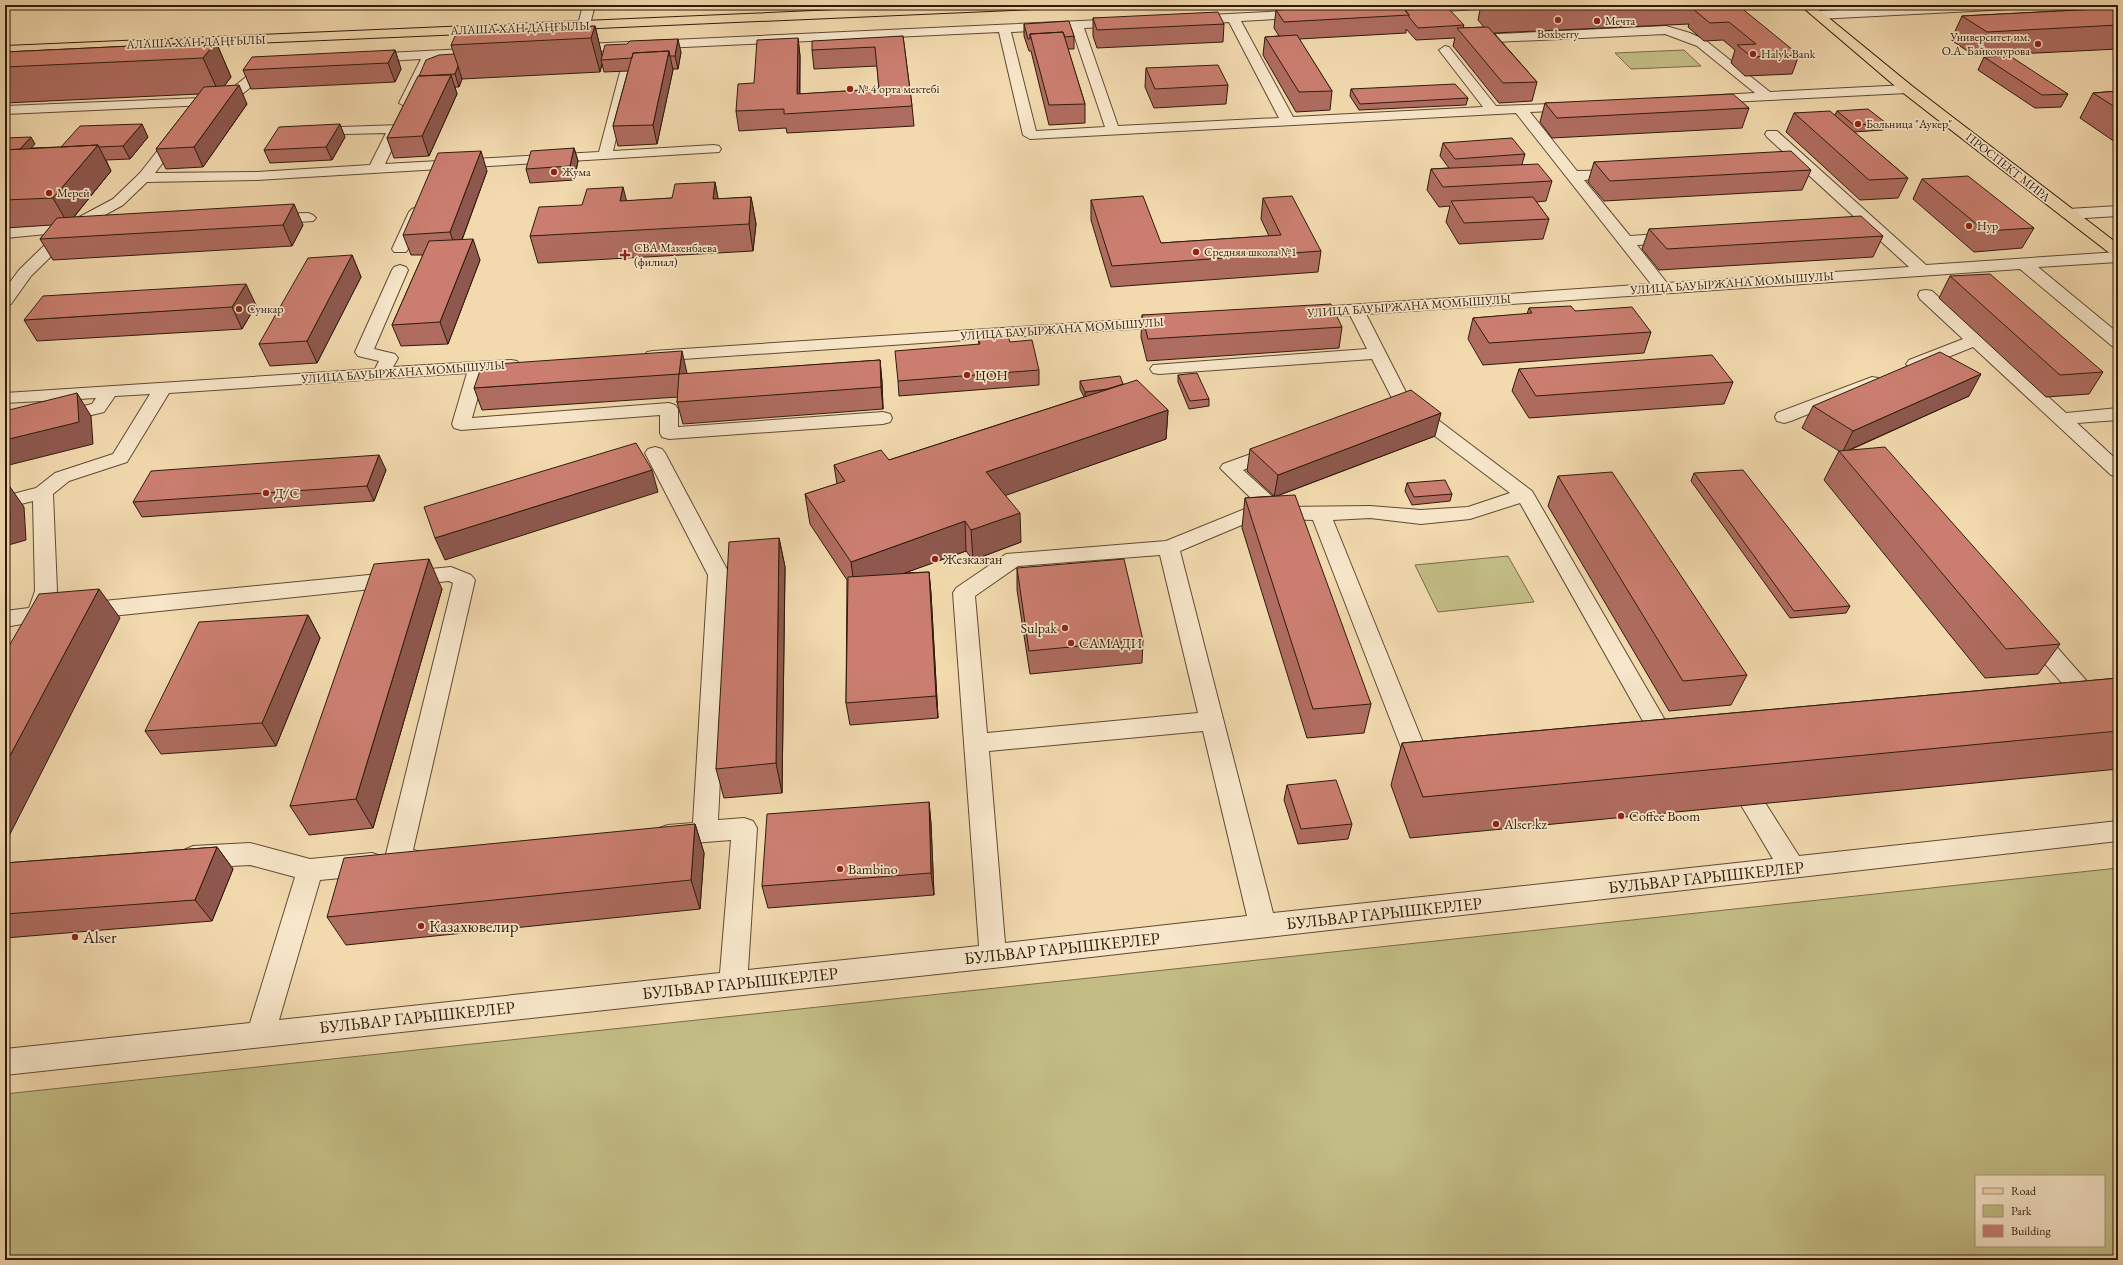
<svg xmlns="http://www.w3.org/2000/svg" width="2123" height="1265" font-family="'EB Garamond',serif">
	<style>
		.green { fill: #c3bd85; stroke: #796c48; fill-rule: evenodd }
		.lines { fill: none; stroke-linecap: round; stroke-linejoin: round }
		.minor-casing { stroke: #604a33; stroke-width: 2 }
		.major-casing { stroke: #2f1b0a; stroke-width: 2 }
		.minor { fill: #f7e6ca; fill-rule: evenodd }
		.major { fill: #f2d9ae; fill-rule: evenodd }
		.wall { fill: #af6c60; stroke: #2f1b0a }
		.shaded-wall { fill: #8e584e; stroke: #2f1b0a }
		.building { fill: #cb7e70; stroke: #2f1b0a }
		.poi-dot { fill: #8f2418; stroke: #f7e6ca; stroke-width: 1.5 }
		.labels { text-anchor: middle; stroke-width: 3.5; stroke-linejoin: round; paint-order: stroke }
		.far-poi-label { font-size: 12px; fill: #2f1b0a; stroke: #f7e6ca; text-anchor: start }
		.far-street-label { font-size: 12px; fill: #2f1b0a; stroke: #f7e6ca }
		.poi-label { font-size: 14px; fill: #2f1b0a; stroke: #f7e6ca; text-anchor: start }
		.near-street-label { font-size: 17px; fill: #2f1b0a; stroke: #f7e6ca }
		.near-poi-label { font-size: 17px; fill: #2f1b0a; stroke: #f7e6ca; text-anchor: start }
	</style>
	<rect width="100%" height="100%" fill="#f2d9ae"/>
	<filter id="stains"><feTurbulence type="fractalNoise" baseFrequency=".005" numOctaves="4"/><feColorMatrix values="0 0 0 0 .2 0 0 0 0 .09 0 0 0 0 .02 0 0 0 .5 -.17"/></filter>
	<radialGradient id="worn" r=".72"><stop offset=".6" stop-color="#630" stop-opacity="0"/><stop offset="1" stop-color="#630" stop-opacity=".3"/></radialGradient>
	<path class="green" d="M1684 50 1701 66 1631 69 1615 53Z
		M1508 556 1534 602 1438 612 1415 565Z
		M2118 868V1259L5 1260V1094ZM1976 1176H2104V1246H1976Z"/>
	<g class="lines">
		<defs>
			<path id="minor" d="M583 5H595L585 44 1123 19 1127 20 1129 23 1127 26 1084 28 1118 126 1279 118 1229 22 1191 24 1185 20 1191 16 1305 10 1309 11 1311 14 1309 17 1241 21 1293 117 1483 107 1439 50 1445 46 1449 47 1496 106 1579 103 1581 106 1579 109 1574 110 1530 112 1577 171 1625 170 1627 173 1625 176 1620 177 1584 180 1630 236 1674 233 1680 235 1682 238 1680 241 1674 243 1637 245 1667 283 1909 267 1767 137 1765 134 1767 131H1777L1926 265 2118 252V262L2038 267 2118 333V347L2112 346 2020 269 1366 314 1412 404 1411 406 1421 407 1532 491 1669 727 1673 733 1669 739 1661 742 1653 739 1520 503 1470 519 1421 524 1370 518 1333 520 1424 745H1432L1440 747 1444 754 1440 761C1429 764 1419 765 1408 762L1404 755 1313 520 1279 519 1268 514 1180 551 1273 913 1773 859 1741 805 1744 798 1753 795 1762 798 1799 856 2118 821V841L993 968 5 1075V1049L250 1023 295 877 250 865 193 868 184 864 180 857 184 850 193 846 250 843 310 859 372 853 381 856 385 864 381 872 372 875 320 880 279 1020 720 973 731 840 668 845 659 842 655 835 659 828 668 825 693 823 708 575 645 453 648 449 655 447 662 449 665 453 730 575 718 820 744 818 753 821 757 828 748 970 979 946 953 593 956 588 1006 554 1166 541 1257 504 1220 468 1223 464 1276 445 1283 447 1286 451 1283 455 1243 470 1284 507 1370 506 1421 510 1468 507 1510 493 1407 415 1405 411 1406 409 1397 408 1372 359 1159 374 1153 373 1150 369 1153 365 1367 349 1350 315 1305 318 1299 317 1297 313 1299 309 1305 308 1651 284 1516 113 1030 139 1023 135 999 32 578 52 566 51 564 48 566 45 573 44ZM1072 29 1105 127 1036 131 1011 32ZM1160 555 1198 713 987 733 975 596 1018 566ZM1203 731 1247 916 1005 943 989 751Z
				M1417 5H1485L1479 9 1375 15 1369 11 1375 7Z
				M1942 5H2017L2011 9 1818 19 1812 15 1818 11Z
				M2097 5H2118V10L2103 9Z
				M1666 26 1690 33 1705 40 1770 92 1907 85 1914 89 1907 93 1708 103 1703 102 1701 99 1703 96 1755 93 1697 46 1665 34 1474 43 1470 42 1464 35 1470 31 1477 35Z
				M484 48 488 49 490 52 488 55 434 58 413 103 406 107 399 103 421 59 368 62 362 58 368 54Z
				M271 60 276 61 277 64 276 67 241 95 214 103 207 99 209 96 231 89 266 61Z
				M626 68 632 72 613 151 714 145 719 146 721 149 719 152 257 180 147 182 123 205 85 226 83 230 76 232 31 276 11 304 5 305V289L19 270 57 233 5 238V228L68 223 113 199 140 173 173 131H183L185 134 155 173 257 172 370 165 386 133 307 135 305 132 312 128 400 125 402 128 385 164 599 152 620 72Z
				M202 98 207 99 209 102 207 105 5 114V106Z
				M2118 206V216L2068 219 2063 217 2060 214 2063 211 2068 209Z
				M417 207 422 209 425 212 408 249 406 252H394L392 249 409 212 412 209Z
				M308 213 313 215 316 218 313 221 270 224 265 222 262 219 265 216 270 214Z
				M400 265 406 267 408 270 374 349 395 354 398 358 393 367 511 360 517 361 520 365 517 369 485 372 472 418 669 403 675 405 678 409V427L883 412 890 414 892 418 890 422 883 424 669 439 662 437 660 433V415L461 430 454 428 452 424 467 373 169 393 127 462 69 481 53 494 57 591 45 620 5 627V611L29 608 35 591 33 501 5 508V496L36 488 55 473 113 454 150 394 115 396 104 412 5 436V424L92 404 96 398 5 403V393L375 369 379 361 358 356 355 352 392 270 394 267Z
				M1926 290 1932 291 2066 413 2118 408V420L2077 423 2118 461V477L2111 475 1973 347 1921 368 1915 369 1909 368 1906 364 1909 360 1963 339 1920 299 1918 295 1920 291Z
				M1171 317 1177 318 1179 322 1177 326 653 361 647 360 644 356 647 352 653 351Z
				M1872 377 1878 378 1881 382 1878 386 1791 421 1784 423 1777 421 1775 417 1777 413Z
				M451 567 471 575 475 580 413 850 426 853 430 860 426 867C413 872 401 874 388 870L384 862 453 583 449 581 83 619 75 616 72 611 75 606 83 603Z
				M2032 626 2040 628 2092 687 2095 693 2092 699 2084 701 2076 699 2024 640 2021 634 2024 628Z"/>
			<path id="major" d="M953 5H1041L1035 9 5 54V46Z
				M1800 5H1813L1912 86 2118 244V257L2112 255 1902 92Z"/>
		</defs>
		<use href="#minor" class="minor-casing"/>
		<use href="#major" class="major-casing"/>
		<use href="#minor" class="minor"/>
		<use href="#major" class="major"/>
	</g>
	<path class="wall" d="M1481 5H1709L1708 8 1799 55 1792 74 1745 76 1731 63 1735 50 1723 40 1704 41 1688 27 1689 24 1494 33 1537 82 1532 101 1499 103 1453 46 1455 38 1416 40 1406 29V33L1299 39 1332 91 1330 110 1296 112 1263 55 1265 37 1279 36 1274 28 1276 10H1405L1464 25 1463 28 1484 27 1478 20Z
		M2118 8V49L1975 56 1951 40 1962 16Z
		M1093 18 1224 24 1223 42 1097 48 1093 36Z
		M1024 24 1074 36V49H1068L1085 104V123L1049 125 1031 51H1029L1024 36Z
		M595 26 602 56 681 52 678 69H673L657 144 618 146 613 126 628 71 604 72 602 64 600 72 462 79 459 87H455L457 94 429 156 394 158 387 138 419 76 454 54 451 45Z
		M903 36 912 106 914 126 787 133 786 128 739 131 736 111 754 83 798 38 800 56V94L879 89 877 66 814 69 812 50Z
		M216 42 231 77 224 86 247 104 203 167 166 169 156 149 199 94 5 103V52Z
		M395 50 401 69 395 82 251 89 243 70Z
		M1984 57 2068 94 2061 107 2035 108 1978 70Z
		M1146 68 1228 85 1226 104 1154 108 1145 87Z
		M1351 89 1468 98 1466 105 1359 110 1350 96Z
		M2118 91V144L2080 118 2093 93Z
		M1545 103 1749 108 1742 128 1552 138 1540 122Z
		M1837 111 1886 123 1883 130 1854 132 1908 178 1898 198 1860 200 1786 132 1794 113 1835 115Z
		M148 137 130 159 106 160 111 171 74 217 303 225 292 246 53 260 40 239 52 225 5 228V138L35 144 31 148 61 147Z
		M345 137 332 160 270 163 264 150Z
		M1443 143 1525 154 1522 164 1552 181 1546 201 1536 202 1549 219 1543 239 1459 244 1446 222 1450 206 1439 207 1427 190 1431 169 1449 168 1440 156Z
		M574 148 578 161 574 180 530 183 526 169Z
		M1594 162 1811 170 1802 190 1604 201 1588 182Z
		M487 171 462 240 480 260 448 344 401 346 392 325 423 255H411L403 235Z
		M1922 179 2034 228 2022 248 1974 252 1913 199Z
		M715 182 718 199 751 197 756 224 753 251 538 263 530 236 582 205 627 201 672 198Z
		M1263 198 1321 251 1318 272 1111 287 1091 220V200L1161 243 1269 236 1261 219Z
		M1649 229 1883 236 1873 257 1659 270 1642 249Z
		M352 255 361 277 317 363 270 366 259 344Z
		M1950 276 2103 372 2089 394 2046 397 1939 298Z
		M256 305 242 329 37 341 24 320Z
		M1529 308 1575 311 1651 332 1644 353 1483 365 1468 339 1473 318 1527 314Z
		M1142 315 1342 327 1339 348 1147 361 1141 337Z
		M978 338 1010 342 1039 370V385L899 396 898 381 979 344Z
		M880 360 882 382 883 409 683 424 677 402 678 397 482 410 474 388 687 373V374Z
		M1519 369 1733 382 1724 404 1529 418 1512 391Z
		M1178 375 1209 399V406L1189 409 1178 382Z
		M1080 381 1123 384 1168 410 1166 439 1005 495 1021 542 973 560 966 551 904 573 929 572 931 594 938 718 850 725 846 703 847 580 810 524 805 494 837 484 834 465 889 460 1084 397 1080 389Z
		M1969 396 1850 450 2060 644 2038 674 1985 678 1824 480 1839 451 1802 428 1813 406Z
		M1435 436 1277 496 1371 704 1364 733 1307 738 1242 528 1245 498 1274 496 1247 471 1250 449Z
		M386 470 374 501 142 517 133 502Z
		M1694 473 1850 606 1846 613 1790 618 1691 481Z
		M1558 476 1747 675 1731 705 1669 711 1548 506Z
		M1407 483 1452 494 1450 501 1412 505 1405 491Z
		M779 538 785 567 782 793 724 798 716 769Z
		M1017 568 1143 640 1142 663 1030 674 1017 590Z
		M442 589 373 828 309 835 290 806Z
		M308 615 320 638 276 746 161 754 145 731Z
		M2118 678V769L1410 838 1391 785 1402 743Z
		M1287 785 1352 824 1348 839 1298 844 1284 800Z
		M929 802 931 824 934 895 768 908 762 886Z
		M695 824 704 853 700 909 346 945 327 917Z
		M217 847 233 869 212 921 5 938V863Z"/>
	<path class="shaded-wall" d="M595 26 603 59 601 60 602 64 600 72 591 38Z
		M798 38 800 56 799 113 797 94Z
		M678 39 681 52 678 69 675 56Z
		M216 42 231 77 219 93 203 58Z
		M395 50 401 69 395 82 388 63Z
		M669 51 673 70 657 144 653 125Z
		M458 66 462 79 459 87 455 74Z
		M451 75 457 94 429 156 422 136Z
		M239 85 247 104 203 167 194 147Z
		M142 124 148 137 130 159 123 146Z
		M340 124 345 137 332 160 326 147Z
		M31 137 35 144 22 158 18 152Z
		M98 145 111 171 68 224 53 198Z
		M574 148 578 161 574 180 570 166Z
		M481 151 487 171 457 253 450 232Z
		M715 182 720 209 718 226 713 199Z
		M623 187 630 214 620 201Z
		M751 197 756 224 753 251 749 224Z
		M294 204 303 225 292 246 283 225Z
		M473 239 480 260 448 344 440 322Z
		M352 255 361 277 317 363 307 341Z
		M246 284 256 305 242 329 232 307Z
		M682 351 687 373 684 396 679 374Z
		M880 360 882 382 883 409 881 387Z
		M1981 374 1969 396 1842 453 1853 431Z
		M1125 387 1085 400V392Z
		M77 393 91 416 93 444 5 466V440Z
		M1168 410 1166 439 987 502 986 472Z
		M1441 413 1435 436 1274 497 1278 475Z
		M379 455 386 470 374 501 367 486Z
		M652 470 658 492 445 560 435 538Z
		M8 484 24 507 26 540 5 546V519Z
		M1020 513 1021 542 973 560 971 530Z
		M965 521 966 551 855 591 851 562Z
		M779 538 785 567 782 793 776 763Z
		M429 559 442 589 373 828 356 799Z
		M929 572 931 594 938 718 936 696Z
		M99 589 120 618 5 844V765Z
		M308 615 320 638 276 746 262 723Z
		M929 802 931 824 934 895 931 873Z
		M695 824 704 853 700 909 691 880Z
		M217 847 233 869 212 921 195 900Z"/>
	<path class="building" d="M1371 5H1401L1409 15 1284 22 1276 10Z
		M1739 6 1799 55 1752 57 1737 45 1756 44 1729 22 1710 23 1693 9Z
		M1447 7 1464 25 1418 28 1409 17V15L1405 10Z
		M2118 8V25L1987 32 1962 16Z
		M1218 12 1224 24 1097 30 1093 18Z
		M1069 21 1074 36 1065 37 1063 32 1030 34V39H1028L1024 24Z
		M595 26 591 38 451 45 457 32Z
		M1488 27 1537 82 1503 83 1457 28Z
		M1063 32 1085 104 1049 105 1030 34Z
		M1297 35 1332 91 1299 92 1265 37Z
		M903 36 912 106 784 114V109L736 111 738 84 754 83 757 40 798 38 797 94 879 89 875 47 812 50V41Z
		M678 39 675 56H670L669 51 633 53 632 58 601 60 605 45 627 44 630 41Z
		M216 42 203 58 5 67V52Z
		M395 50 388 63 243 70 252 57Z
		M669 51 653 125 613 126 633 53Z
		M454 54 458 66 455 74 419 76 426 60 439 55Z
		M2010 56 2068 94 2042 95 1984 57Z
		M1218 65 1228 85 1155 89 1146 68Z
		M451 75 422 136 387 138 418 76Z
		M1455 84 1468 98 1360 104 1351 89Z
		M239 85 194 147 156 149 204 87Z
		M2118 91V109L2093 93Z
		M1733 94 1749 108 1557 118 1545 103Z
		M1868 109 1886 123 1854 125 1837 111Z
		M1830 111 1908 178 1869 180 1794 113Z
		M142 124 123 146 99 147 98 145 61 147 80 126Z
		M340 124 326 147 264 150 279 127Z
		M31 137 20 149 5 150V138Z
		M1512 138 1525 154 1455 159 1443 143Z
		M98 145 53 198 5 200V150Z
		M574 148 570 166 526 169 531 151Z
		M481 151 450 232 403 235 438 153Z
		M1791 151 1811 170 1610 181 1594 162Z
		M1538 164 1552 181 1443 187 1431 169Z
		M1968 176 2034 228 1985 231 1922 179Z
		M715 182 713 199 751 197 749 224 530 236 539 207 582 205 587 189 623 187 620 201 672 198 675 184Z
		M1143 196 1161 243 1281 235 1263 198 1292 196 1321 251 1112 266 1091 200Z
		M1533 197 1549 219 1464 223 1451 201Z
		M294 204 283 225 40 239 57 218Z
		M1861 216 1883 236 1667 249 1649 229Z
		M473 239 440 322 392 325 429 241Z
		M352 255 307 341 259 344 308 258Z
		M1990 274 2103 372 2060 375 1950 276Z
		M246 284 232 307 24 320 43 296Z
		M1331 304 1342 327 1148 339 1142 315Z
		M1571 306 1575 311 1632 307 1651 332 1489 343 1473 318 1532 313 1529 308Z
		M1008 336 1010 342 1032 340 1039 370 898 381 895 351 980 344 978 338Z
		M682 351 679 374 474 388 482 365Z
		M1940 352 1981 374 1853 431 1813 406Z
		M1712 355 1733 382 1536 396 1519 369Z
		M880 360 881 387 677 402 679 374Z
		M1197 373 1209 399 1190 401 1178 375Z
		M1120 376 1123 384 1107 389 1085 392 1080 381Z
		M1137 380 1168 410 986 472 1020 513 971 530 965 521 851 562 805 494 845 481 834 465 881 450 889 460Z
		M1411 390 1441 413 1278 475 1250 449Z
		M77 393 79 422 5 440V411Z
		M636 443 652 470 435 538 424 507Z
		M1885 447 2060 644 2006 649 1839 451Z
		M379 455 367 486 133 502 151 471Z
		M1743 470 1850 606 1794 611 1694 473Z
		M1612 472 1747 675 1683 681 1558 476Z
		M1445 480 1452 494 1414 497 1407 483Z
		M8 484 10 518 5 519V485Z
		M1295 495 1371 704 1313 709 1245 498Z
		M779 538 776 763 716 769 729 542Z
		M429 559 356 799 290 806 374 564Z
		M1124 559 1143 640 1029 651 1017 568Z
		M929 572 936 696 846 703 848 577Z
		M99 589 5 765V653L39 594Z
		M308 615 262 723 145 731 199 622Z
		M2118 678V731L1423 797 1402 743Z
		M1336 780 1352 824 1301 829 1287 785Z
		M929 802 931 873 762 886 767 814Z
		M695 824 691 880 327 917 344 858Z
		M217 847 195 900 5 914V863Z"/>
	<g class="poi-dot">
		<circle cx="1558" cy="20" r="4"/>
		<circle cx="1597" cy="21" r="4"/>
		<circle cx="2038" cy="44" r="4"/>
		<circle cx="1753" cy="54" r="4"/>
		<circle cx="850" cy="89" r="4"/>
		<circle cx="1858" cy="124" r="4"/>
		<circle cx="554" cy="172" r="4"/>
		<circle cx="49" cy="193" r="4"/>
		<circle cx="1969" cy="226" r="4"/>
		<circle cx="1196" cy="252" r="4"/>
		<path d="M623 249h4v4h4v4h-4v4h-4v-4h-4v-4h4z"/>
		<circle cx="239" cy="309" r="4"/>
		<circle cx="967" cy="375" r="4"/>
		<circle cx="266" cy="493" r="4"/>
		<circle cx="935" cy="559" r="4"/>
		<circle cx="1065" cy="628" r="4"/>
		<circle cx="1071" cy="643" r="4"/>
		<circle cx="1621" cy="816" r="4"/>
		<circle cx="1496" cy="824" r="4"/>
		<circle cx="840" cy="869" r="4"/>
		<circle cx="421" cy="926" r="4"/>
		<circle cx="75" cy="937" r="4"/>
	</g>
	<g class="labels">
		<g class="far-poi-label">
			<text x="1605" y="25">Мечта</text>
			<text x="1558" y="38" text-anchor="middle">Boxberry</text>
			<text x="2030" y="41" text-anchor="end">Университет им.<tspan x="2030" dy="14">О.А. Байконурова</tspan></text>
			<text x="1761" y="58">Halyk Bank</text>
			<text x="858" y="93">№ 4 орта мектебі</text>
			<text x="1866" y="128">Больница "Аукер"</text>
			<text x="562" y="176">Жума</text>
			<text x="57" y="197">Мерей</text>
			<text x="1977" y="230">Нур</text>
			<text x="634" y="252">СВА Макенбаева<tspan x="634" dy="14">(филиал)</tspan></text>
			<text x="1204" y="256">Средняя школа №1</text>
			<text x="247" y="313">Сункар</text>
		</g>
		<g class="far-street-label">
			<text transform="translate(520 28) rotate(-2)" y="4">АЛАША ХАН ДАҢҒЫЛЫ</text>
			<text transform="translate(196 42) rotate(-2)" y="4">АЛАША ХАН ДАҢҒЫЛЫ</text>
			<text transform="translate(2008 167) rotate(38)" y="4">ПРОСПЕКТ МИРА</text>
			<text transform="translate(1732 283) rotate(-4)" y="4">УЛИЦА БАУЫРЖАНА МОМЫШУЛЫ</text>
			<text transform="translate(1409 306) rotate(-4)" y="4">УЛИЦА БАУЫРЖАНА МОМЫШУЛЫ</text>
			<text transform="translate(1062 329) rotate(-4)" y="4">УЛИЦА БАУЫРЖАНА МОМЫШУЛЫ</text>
			<text transform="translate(403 372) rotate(-4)" y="4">УЛИЦА БАУЫРЖАНА МОМЫШУЛЫ</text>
		</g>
		<g class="poi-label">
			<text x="975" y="380">ЦОН</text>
			<text x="274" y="498">Д/С</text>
			<text x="943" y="564">Жезказган</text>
			<text x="1057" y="633" text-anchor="end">Sulpak</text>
			<text x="1079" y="648">САМАДИ</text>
			<text x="1629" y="821">Coffee Boom</text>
			<text x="1504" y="829">Alser.kz</text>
			<text x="848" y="874">Bambino</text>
		</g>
		<g class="near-street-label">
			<text transform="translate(1706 877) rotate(-6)" y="6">БУЛЬВАР ГАРЫШКЕРЛЕР</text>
			<text transform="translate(1384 913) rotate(-6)" y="6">БУЛЬВАР ГАРЫШКЕРЛЕР</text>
			<text transform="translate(1062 948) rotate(-6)" y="6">БУЛЬВАР ГАРЫШКЕРЛЕР</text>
			<text transform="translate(740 983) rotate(-6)" y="6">БУЛЬВАР ГАРЫШКЕРЛЕР</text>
			<text transform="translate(417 1017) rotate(-6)" y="6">БУЛЬВАР ГАРЫШКЕРЛЕР</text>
		</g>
		<g class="near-poi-label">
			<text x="429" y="932">Казахювелир</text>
			<text x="83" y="943">Alser</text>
		</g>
	</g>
	<rect width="2123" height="1265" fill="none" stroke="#f2d9ae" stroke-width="20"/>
	<rect x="6" y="6" width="2111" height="1253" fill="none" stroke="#2f1b0a" stroke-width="2"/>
	<rect x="10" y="10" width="2103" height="1245" fill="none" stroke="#2f1b0a"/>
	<rect x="1975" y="1175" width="130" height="72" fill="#f7e6ca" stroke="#a7957d"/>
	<rect x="1983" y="1188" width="20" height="6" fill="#f2d9ae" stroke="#a7957d"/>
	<text x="2011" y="1195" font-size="12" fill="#2f1b0a">Road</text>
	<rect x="1983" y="1205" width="20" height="12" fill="#c3bd85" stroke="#a7957d"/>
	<text x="2011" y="1215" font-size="12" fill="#2f1b0a">Park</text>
	<rect x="1983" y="1225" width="20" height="12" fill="#cb7e70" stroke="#a7957d"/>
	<text x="2011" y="1235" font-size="12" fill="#2f1b0a">Building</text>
	<rect width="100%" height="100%" filter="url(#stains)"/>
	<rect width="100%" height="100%" fill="url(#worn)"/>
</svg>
